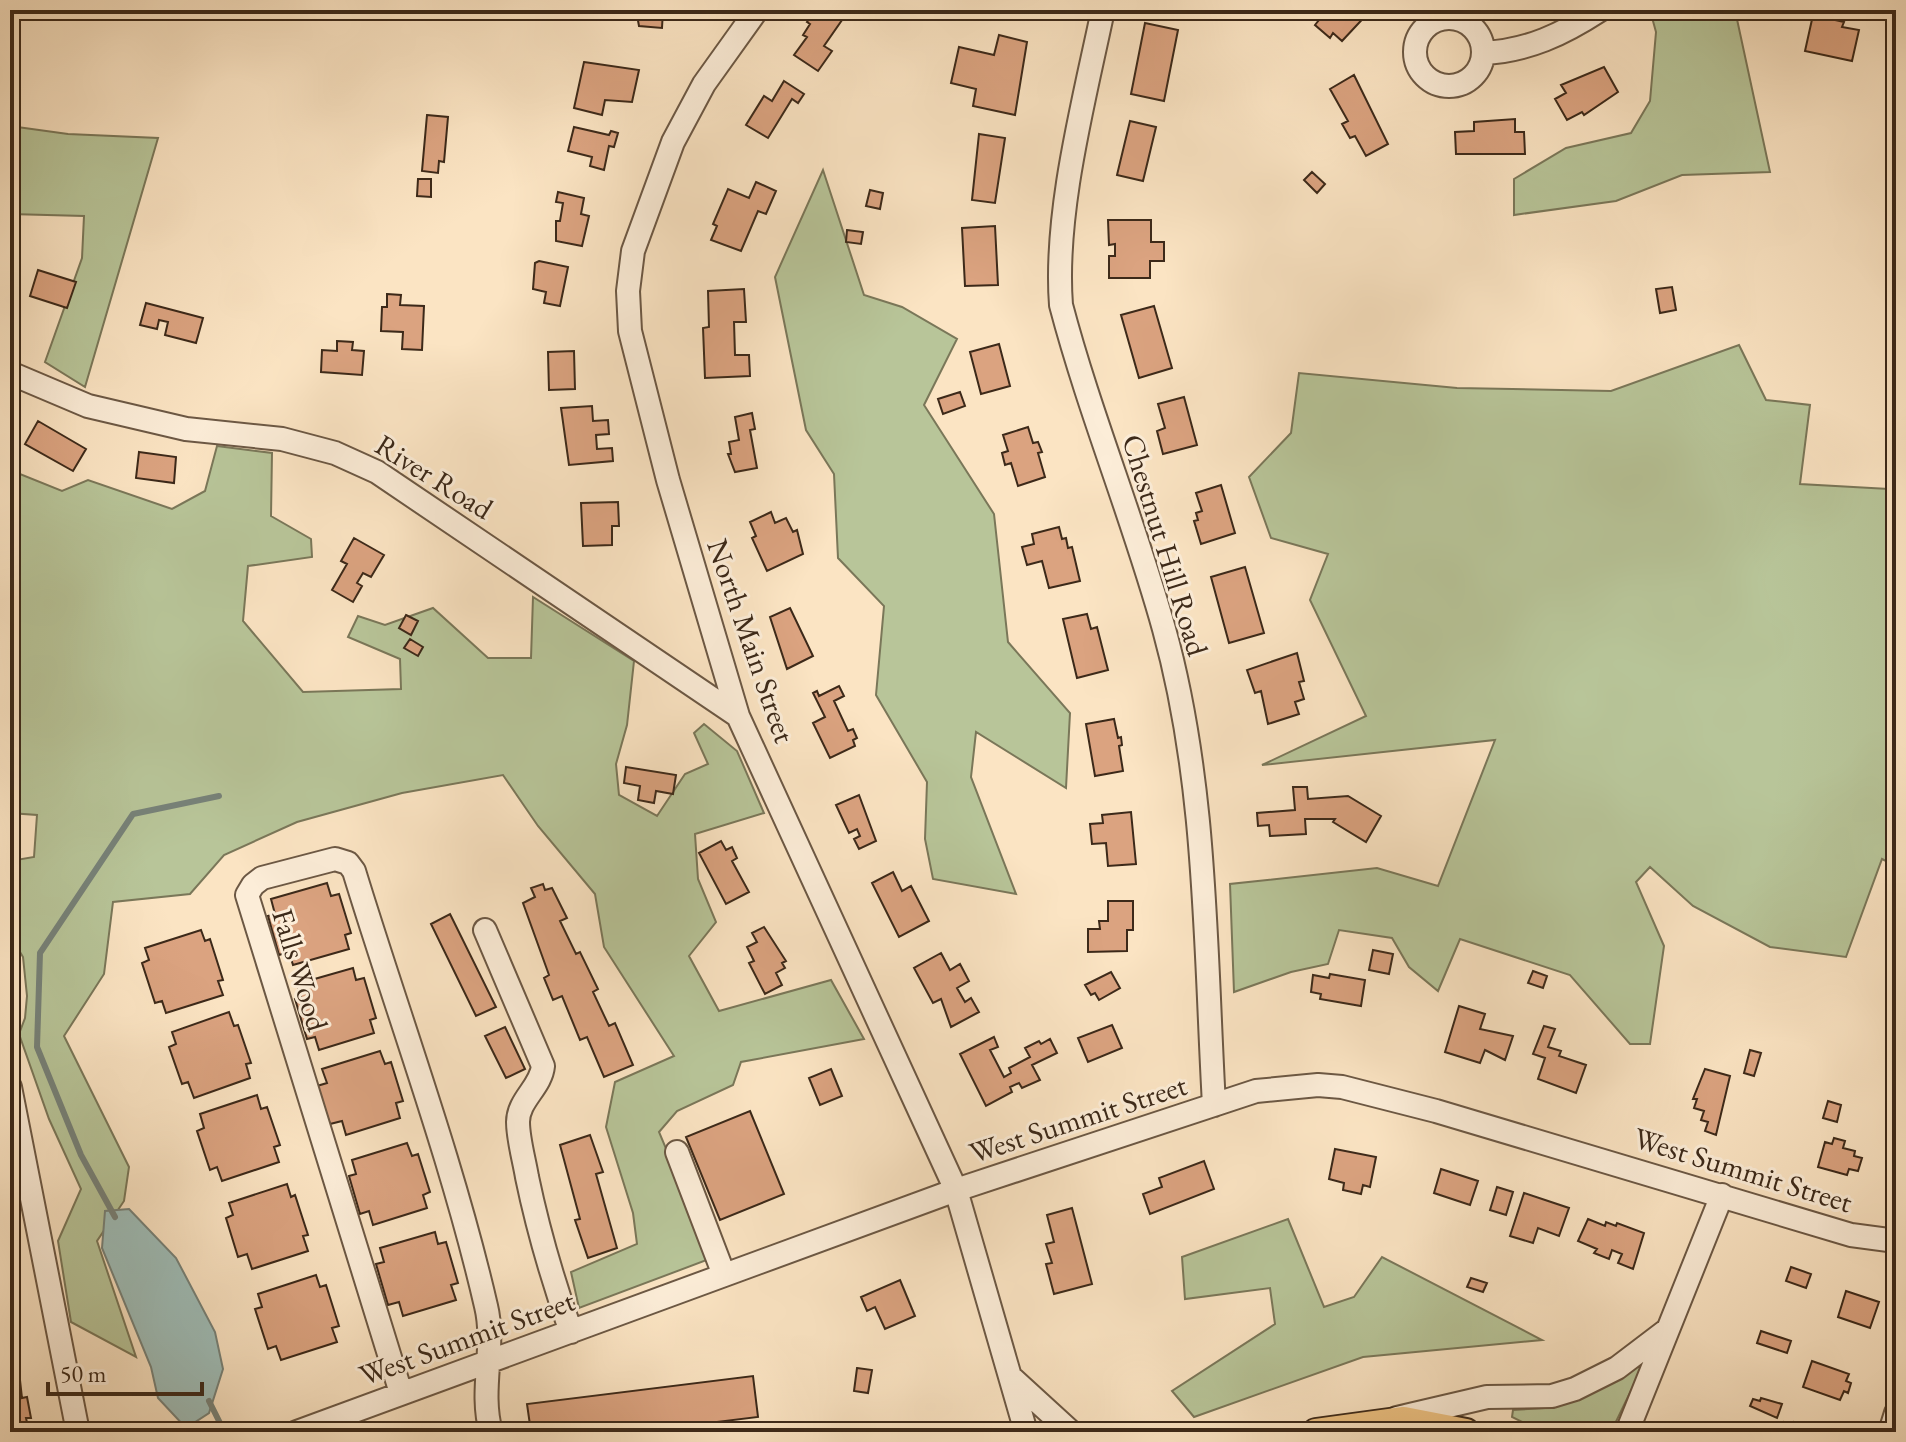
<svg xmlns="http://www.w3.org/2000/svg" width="1906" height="1442" font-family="'EB Garamond',serif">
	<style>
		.green { fill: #b8c599; stroke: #7a7759; stroke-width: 2 }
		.water { fill: #9fbeb9; stroke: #778279; stroke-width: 2 }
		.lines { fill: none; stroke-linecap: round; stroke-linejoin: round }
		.stream { stroke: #778279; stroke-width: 6 }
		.building { fill: #dba380; stroke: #3c2919; stroke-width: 2 }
		.minor-casing { stroke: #6c5844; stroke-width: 26 }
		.major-casing { stroke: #3c2919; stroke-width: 30 }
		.minor { stroke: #fcedd8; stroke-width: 22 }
		.major { stroke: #eec282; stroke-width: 26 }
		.labels { text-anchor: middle; stroke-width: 6; stroke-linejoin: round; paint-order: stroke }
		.street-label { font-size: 30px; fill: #3c2919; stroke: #fcedd8 }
	</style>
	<rect width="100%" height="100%" fill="#fbe4c3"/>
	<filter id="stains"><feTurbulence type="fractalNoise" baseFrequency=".0025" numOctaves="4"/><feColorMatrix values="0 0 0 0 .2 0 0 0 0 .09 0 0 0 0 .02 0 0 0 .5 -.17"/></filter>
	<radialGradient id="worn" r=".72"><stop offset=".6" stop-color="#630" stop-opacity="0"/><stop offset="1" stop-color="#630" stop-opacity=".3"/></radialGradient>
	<path class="green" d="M1650 10H1735L1770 172 1682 175 1616 201 1514 215V179L1566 148 1631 133 1650 101 1656 32Z
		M10 126 68 134 158 138 85 387 45 362 82 258 84 216 10 214Z
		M823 170 864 295 902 307 957 339 924 405 994 514 1008 642 1070 713 1066 788 976 732 971 777 1016 894 933 879 925 839 927 782 876 695 884 606 838 558 834 474 806 430 775 277Z
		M1739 345 1766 400 1810 405 1800 484 1889 489 1896 485V866L1882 859 1846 957 1770 947 1693 906 1650 867 1636 882 1664 946 1650 1044H1630L1570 975 1460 939 1438 991 1409 967 1392 938 1339 930 1328 964 1291 972 1234 992 1230 884 1377 868 1438 886 1495 740 1262 765 1366 716 1310 600 1328 554 1271 538 1249 477 1291 433 1299 373 1457 388 1611 391Z
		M217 446 272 453 271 516 311 539 312 557 248 566 243 621 303 692 401 689 400 659 348 637 358 616 385 625 433 608 488 658H531L533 597 634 661 627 725 616 764 619 795 657 816 685 774 708 764 694 733 704 724 737 751 764 813 695 834 698 879 716 922 689 956 719 1011 831 980 864 1039 741 1062 733 1085 677 1111 659 1132 712 1258 579 1308 571 1272 637 1244 633 1213 606 1127 615 1082 674 1056 604 947 595 894 538 826 503 775 402 793 297 822 224 855 190 894 113 902 104 974 64 1036 129 1167 124 1201 97 1241 136 1357 71 1322 58 1241 81 1189 49 1119 19 1034 25 1018 27 996 23 957 10 935V861L34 857 37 815 10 813V470L62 491 88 480 172 509 205 491Z
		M1288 1219 1324 1307 1354 1297 1382 1257 1542 1340 1363 1357 1194 1417 1172 1391 1275 1324 1270 1288 1185 1299 1182 1257Z
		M1638 1366 1642 1368 1611 1432H1543L1512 1417 1513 1410 1545 1408 1579 1399Z"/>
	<path class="water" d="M129 1209 176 1258 215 1332 223 1369 209 1413 186 1428 158 1398 151 1367 102 1248 105 1211Z"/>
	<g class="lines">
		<path class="stream" d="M115 1217 81 1155 37 1047 40 953 133 814 219 796
			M209 1401 223 1429"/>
	</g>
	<path class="building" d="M636 10H663L662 28 639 26Z
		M816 10H849L824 46 832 51 818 71 794 55 807 37 803 35 810 24 807 22Z
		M1327 10H1371L1342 41 1333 33 1330 38 1315 25Z
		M1813 15 1844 22 1842 27 1859 30 1852 61 1805 51Z
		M1145 23 1178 30 1164 101 1131 94Z
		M999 35 1027 42 1015 115 973 106 976 89 951 83 959 47 994 55Z
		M584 62 639 70 632 102 605 100 602 115 574 108Z
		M1604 67 1618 92 1584 115 1582 112 1567 120 1555 99 1566 93 1561 85Z
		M1354 75 1388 144 1366 156 1355 136 1350 138 1342 124 1348 121 1330 89Z
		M784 81 804 94 798 103 792 99 768 138 746 125 764 96 772 101Z
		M427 115 448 117 444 162 439 161 438 173 422 171Z
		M1515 119V132H1524L1525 154H1456L1455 132 1474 131V122Z
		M1130 121 1156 127 1143 181 1117 175Z
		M574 127 609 135 611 131 618 133 614 147 609 146 604 170 590 166 592 157 568 151Z
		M979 134 1005 138 995 203 972 200Z
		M1888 161H1896V202H1887Z
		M1312 172 1325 184 1317 193 1304 180Z
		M418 179H431V197L417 196Z
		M756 182 776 191 766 214 758 211 741 251 711 240 717 226 713 224 728 189 749 198Z
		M870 190 883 193 880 209 866 206Z
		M558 192 584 198 581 214 589 216 582 246 556 241V221H560L563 203 556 202Z
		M1108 220H1151V242H1164V261H1150V278H1109V256H1115V244L1109 245Z
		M995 226 998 285 965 286 962 228Z
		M847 230 863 232 861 244 846 242Z
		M539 261 568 267 560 306 544 303 546 292 533 289 535 263Z
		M38 270 76 282 67 308 30 296Z
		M1672 287 1676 310 1660 313 1656 289Z
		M744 289 746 322H734L735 355H749L750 376 705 378 703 328 709 327 708 291Z
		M387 294 401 295 400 305 424 306 422 350 402 349 403 332 381 331 382 307H387Z
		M146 303 203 318 196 343 165 335 168 322 159 320 157 329 140 325Z
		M1154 306 1172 368 1139 378 1121 315Z
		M337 341 353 342 352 350 364 351 362 375 321 372 322 350 337 351Z
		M999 344 1010 386 981 394 970 352Z
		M574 351 575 389 549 390 548 352Z
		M960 392 965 406 943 414 938 399Z
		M1184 397 1197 445 1163 454 1157 431 1165 428 1158 404Z
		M592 406 593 421 608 420 609 434 596 435 597 449 612 448 613 461 569 465 561 408Z
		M752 413 755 429 750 430 757 468 735 472 728 454H731L729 442 739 440 735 417Z
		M38 421 86 449 73 471 25 444Z
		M1028 427 1033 443 1038 442 1042 452 1038 453 1045 477 1018 486 1011 463 1005 465 1002 453 1008 451 1003 435Z
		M139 452 176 457 174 483 136 478Z
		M1221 485 1235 533 1201 544 1194 521 1198 520 1196 513 1202 511 1196 493Z
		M618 502 619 526H612V545L583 546 581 503Z
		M771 512 775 523 786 518 793 532 797 530 803 554 767 571 752 538 756 536 750 522Z
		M1059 527 1062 539 1066 538 1068 548 1072 547 1080 581 1049 588 1042 561 1027 565 1022 547 1034 544 1032 534Z
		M354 538 384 555 371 577 363 573 357 583 362 586 353 602 332 590 347 564 341 561Z
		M1245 567 1264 633 1229 643 1211 577Z
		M790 608 813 656 787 669 770 617Z
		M1087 614 1091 629 1097 627 1108 670 1077 678 1063 619Z
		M406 615 418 621 411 635 399 628Z
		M410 639 423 647 418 656 404 648Z
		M1297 653 1304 681 1299 682 1304 699 1295 702 1299 714 1268 724 1261 691 1255 693 1247 670Z
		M839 686 844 696 834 701 848 731 853 729 857 738 853 740 855 746 830 758 813 723 825 717 813 693 817 691 819 696Z
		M1114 719 1118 738 1121 737 1122 745 1119 746 1123 771 1095 776 1086 724Z
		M626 767 676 775 673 794 656 791 654 803 638 800 640 786 624 783Z
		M1293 787H1307L1308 799 1348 796 1381 816 1366 842 1333 822 1335 819H1305L1306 834 1270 836 1269 825 1258 826 1257 813 1295 810Z
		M859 795 876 841 859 849 854 839 860 836 857 829 849 833 836 805Z
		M1131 812 1136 864 1108 866 1106 843 1092 844 1090 824 1103 823 1102 815Z
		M16 824 17 856H10V825Z
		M721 841 726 850 732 847 737 858 732 861 749 892 726 904 699 853Z
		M893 872 902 891 911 886 929 921 899 937 872 883Z
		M327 883 331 896 339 894 351 933 345 935 349 949 293 965 289 952 279 955 268 916 275 914 271 899Z
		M543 884 545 890 552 888 567 918 560 921 576 954 580 952 598 989 593 992 609 1026 615 1023 633 1065 604 1077 587 1037 580 1040 562 996 553 1000 544 978 549 975 523 903 535 897 531 888Z
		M1108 901H1133V930H1127V951L1088 952V929H1100L1099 921H1108Z
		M450 914 496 1007 476 1016 431 924Z
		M764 927 786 961 782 963 785 968 776 973 782 985 765 994 749 963 754 961 747 947 757 942 752 933Z
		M201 930 205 941 210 939 223 980 218 981 223 995 166 1013 162 1001 155 1003 142 963 149 960 145 948Z
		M1373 950 1393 954 1389 974 1369 970Z
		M941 953 950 970 960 964 969 981 957 988 965 1002 971 998 979 1012 951 1027 941 999 933 1003 914 968Z
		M353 968 356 980 364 978 376 1018 370 1020 374 1033 319 1050 315 1037 307 1039 295 999 301 997 297 984Z
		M1533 971 1547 976 1543 988 1528 983Z
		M1111 972 1120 988 1099 1000 1095 993 1091 995 1085 985Z
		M1330 974 1365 980 1361 1006 1320 999 1321 994 1311 992 1313 975 1329 978Z
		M1459 1006 1485 1014 1480 1029 1513 1036 1505 1060 1485 1050 1480 1063 1445 1052Z
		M229 1012 234 1026 238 1025 251 1063 246 1064 250 1078 194 1098 188 1082 182 1084 169 1047 176 1044 172 1032Z
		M1112 1025 1122 1048 1088 1062 1078 1038Z
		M1544 1026 1555 1029 1548 1047 1561 1051 1559 1056 1586 1065 1576 1093 1538 1079 1545 1058 1533 1054Z
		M505 1027 525 1069 506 1078 485 1036Z
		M994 1037 998 1047 990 1050 1004 1077 1011 1073 1009 1068 1030 1057 1025 1048 1039 1041 1041 1044 1050 1039 1057 1053 1032 1065 1040 1080 1022 1088 1019 1083 1010 1087 1012 1092 986 1106 960 1054Z
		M1750 1050 1761 1053 1754 1076 1744 1073Z
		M380 1051 385 1064 391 1062 403 1101 396 1103 400 1118 346 1135 342 1121 330 1124 317 1086 327 1083 322 1069Z
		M831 1069 842 1096 820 1105 809 1078Z
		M1705 1069 1730 1076 1716 1135 1705 1131 1708 1122 1701 1120 1704 1111 1694 1108 1697 1099H1693Z
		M257 1095 261 1109 267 1107 280 1145 274 1147 279 1162 222 1181 217 1167 210 1170 197 1131 204 1128 200 1114Z
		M1828 1101 1841 1105 1837 1122 1823 1118Z
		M750 1111 784 1194 720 1220 686 1137Z
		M590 1135 603 1172 596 1174 617 1248 588 1258 575 1220 580 1219 560 1145Z
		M1834 1138 1845 1141 1843 1148 1855 1151 1854 1156 1862 1158 1858 1171 1849 1169 1847 1175 1818 1167 1825 1142 1832 1144Z
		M407 1143 412 1156 418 1154 430 1192 423 1195 427 1208 373 1225 369 1211 360 1214 349 1176 356 1174 352 1160Z
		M1335 1149 1376 1157 1370 1187 1363 1185 1361 1194 1343 1190 1344 1183 1329 1179Z
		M1204 1161 1214 1189 1150 1214 1143 1194 1162 1187 1159 1178Z
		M1441 1169 1478 1181 1470 1205 1434 1193Z
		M287 1184 291 1197 295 1195 308 1235 303 1236 308 1251 252 1269 247 1254 238 1257 226 1218 233 1215 229 1203Z
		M1497 1187 1513 1192 1506 1215 1490 1210Z
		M1524 1193 1569 1208 1559 1236 1538 1228 1533 1243 1510 1236Z
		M1072 1208 1092 1284 1054 1294 1046 1264 1052 1263 1046 1244 1054 1242 1047 1215Z
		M1588 1219 1605 1226 1606 1222 1616 1226 1617 1223 1644 1233 1633 1269 1618 1263 1622 1254 1612 1250 1609 1259 1594 1253 1597 1249 1578 1241Z
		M435 1232 438 1244 446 1242 458 1283 451 1285 456 1300 403 1316 399 1302 388 1305 376 1264 384 1262 380 1248Z
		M1791 1267 1811 1274 1806 1288 1786 1281Z
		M316 1275 320 1287 326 1285 339 1326 332 1328 337 1342 281 1360 276 1346 268 1349 255 1309 262 1307 258 1294Z
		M1471 1278 1487 1283 1483 1292 1467 1287Z
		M900 1280 915 1316 885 1329 875 1307 867 1311 861 1297Z
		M1846 1291 1879 1302 1870 1328 1838 1317Z
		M13 1325 17 1345 11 1346 12 1354 17 1353 22 1398 27 1397 31 1418H26L28 1427H33L34 1432H10V1326Z
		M1761 1331 1791 1341 1787 1353 1757 1343Z
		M1812 1361 1849 1374 1846 1381 1851 1383 1848 1393 1844 1391 1840 1400 1803 1387Z
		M857 1368 872 1370 868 1393 854 1391Z
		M753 1376 758 1417 635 1432H531L527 1404Z
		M1761 1398 1782 1404 1777 1418 1750 1406 1753 1399 1760 1401Z
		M1784 1422 1793 1425 1794 1422 1825 1432H1780Z"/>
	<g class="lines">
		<defs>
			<path id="minor" d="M757 10 704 84 673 142 633 251 628 291 630 331 668 480 738 716 956 1190 1026 1432
				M1103 10C1084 101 1054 213 1061 305 1090 415 1134 520 1164 629 1207 784 1205 946 1214 1105
				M1415 52a34 34 0 1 1 68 0a34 34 0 1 1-68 0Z
				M1483 53C1528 51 1563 34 1600 10
				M10 373 88 406 186 429 282 439 335 453 377 472 738 716
				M485 930 543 1066C541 1087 518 1100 518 1122 518 1139 524 1159 527 1177 538 1230 553 1281 571 1332
				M10 1087 78 1432
				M677 1152 724 1275
				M1013 1379 1071 1432
				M401 1393 247 895 253 885 262 878 335 859 348 863 354 871C398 1015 452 1159 486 1306 496 1347 479 1390 491 1432
				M1397 1418 1487 1397 1552 1396 1575 1389 1617 1368 1667 1330
				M297 1432 956 1190 1256 1091 1318 1085 1342 1087 1436 1111 1851 1235 1896 1241
				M1627 1432 1722 1195
				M1890 1432 1896 1413"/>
			<path id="major" d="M1316 1432 1404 1420 1466 1432"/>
		</defs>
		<use href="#minor" class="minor-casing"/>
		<use href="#major" class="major-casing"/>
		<use href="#minor" class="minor"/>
		<use href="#major" class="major"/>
	</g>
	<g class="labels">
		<g class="street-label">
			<text transform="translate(434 477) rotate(32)" y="10">River Road</text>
			<text transform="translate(1165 545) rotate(73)" y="10">Chestnut Hill Road</text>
			<text transform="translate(751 641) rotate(71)" y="10">North Main Street</text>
			<text transform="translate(300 970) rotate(73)" y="10">Falls Wood</text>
			<text transform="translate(1078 1119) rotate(-18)" y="10">West Summit Street</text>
			<text transform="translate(1743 1170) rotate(17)" y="10">West Summit Street</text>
			<text transform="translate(467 1338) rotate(-20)" y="10">West Summit Street</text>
		</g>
	</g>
	<rect width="1906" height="1442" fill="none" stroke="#fbe4c3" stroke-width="40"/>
	<rect x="12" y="12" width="1882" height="1418" fill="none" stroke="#3c2919" stroke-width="4"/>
	<rect x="20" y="20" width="1866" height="1402" fill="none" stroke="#3c2919" stroke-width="2"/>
	<path d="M48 1382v12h154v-12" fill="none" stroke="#3c2919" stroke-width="4"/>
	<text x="60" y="1382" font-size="24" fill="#3c2919" stroke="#fcedd8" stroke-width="6" paint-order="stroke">50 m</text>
	<rect width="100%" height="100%" filter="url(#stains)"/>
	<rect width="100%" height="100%" fill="url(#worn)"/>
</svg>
